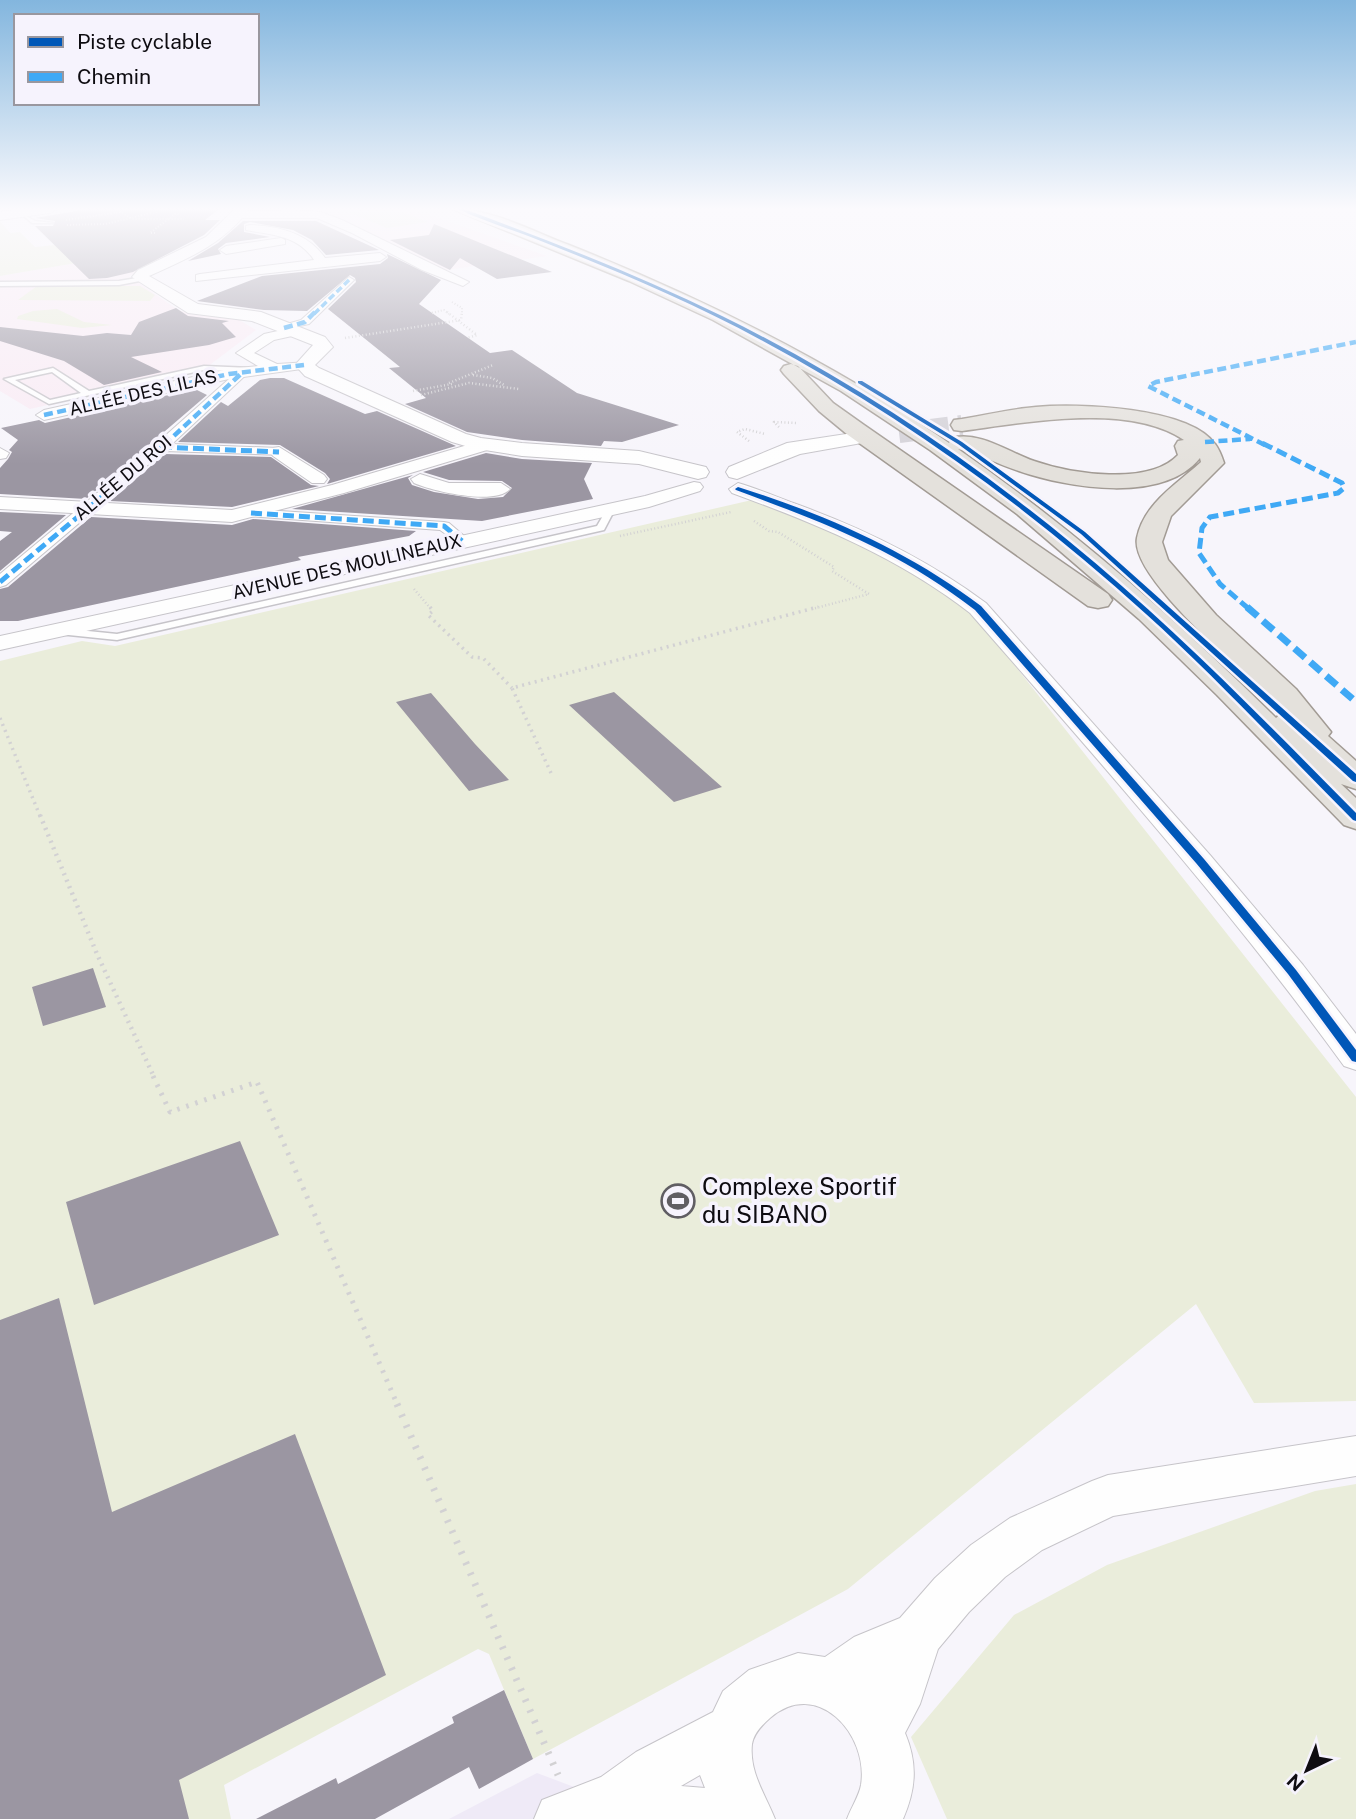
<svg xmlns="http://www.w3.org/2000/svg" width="1356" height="1819" font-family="'Public Sans',sans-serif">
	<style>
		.built { fill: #efeaf7 }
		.education { fill: #f9ebf4 }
		.green { fill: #eaeddb }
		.building { fill: #9b96a2 }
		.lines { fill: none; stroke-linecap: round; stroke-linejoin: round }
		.primary-tunnel { stroke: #d4d2d8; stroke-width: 20; stroke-dasharray: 20 10; stroke-linecap: butt }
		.service-casing { stroke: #c6c4c9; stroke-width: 3 }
		.pedestrian-casing { stroke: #c6c4c9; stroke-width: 2 }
		.minor-casing { stroke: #c6c4c9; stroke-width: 2 }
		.tertiary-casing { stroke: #c6c4c9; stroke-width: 2 }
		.primary-casing { stroke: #a29b94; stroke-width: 3 }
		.path-far5 { stroke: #d2d1d3; stroke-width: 2; stroke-dasharray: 1 2; stroke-linecap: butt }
		.path-far4 { stroke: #d2d1d3; stroke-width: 2.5; stroke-dasharray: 1 2.5; stroke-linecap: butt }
		.path-far3 { stroke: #d2d1d3; stroke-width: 3.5; stroke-dasharray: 2 4.5; stroke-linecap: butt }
		.path-far2 { stroke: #d2d1d3; stroke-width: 4.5; stroke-dasharray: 2 5; stroke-linecap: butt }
		.path-far1 { stroke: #d2d1d3; stroke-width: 5; stroke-dasharray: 2.5 7; stroke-linecap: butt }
		.path { stroke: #d2d1d3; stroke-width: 7; stroke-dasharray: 2.5 9; stroke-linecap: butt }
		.service { fill: #fefefe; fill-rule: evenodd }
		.pedestrian { fill: #fefefe; fill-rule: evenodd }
		.minor { fill: #fefefe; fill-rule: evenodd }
		.tertiary { fill: #fefefe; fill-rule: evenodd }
		.primary { fill: #e4e1dc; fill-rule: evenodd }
		.quiet-far3 { stroke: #3fa9f5; stroke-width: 3.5; stroke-dasharray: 7 3.5; stroke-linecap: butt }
		.quiet-far2 { stroke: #3fa9f5; stroke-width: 4.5; stroke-dasharray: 9 4.5; stroke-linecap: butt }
		.quiet-far1 { stroke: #3fa9f5; stroke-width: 5; stroke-dasharray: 11 5; stroke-linecap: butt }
		.quiet { stroke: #3fa9f5; stroke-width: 7; stroke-dasharray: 14 7; stroke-linecap: butt }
		.cycleway-casing { stroke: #f6f3fd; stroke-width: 5 }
		.cycleway { fill: #0057b8; fill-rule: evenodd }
		.labels { text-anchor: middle; stroke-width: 7; stroke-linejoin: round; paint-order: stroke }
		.far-street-label { font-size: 18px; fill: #0e0c11; stroke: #f6f3fd }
		.near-poi-label { font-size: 24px; fill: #0e0c11; stroke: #f6f3fd; text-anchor: start }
	</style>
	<rect width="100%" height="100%" fill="#f7f5fb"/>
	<path class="built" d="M537 1773 659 1819H449Z"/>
	<path class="education" d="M333 209H412L547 256 446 270 437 269 410 252 335 217 331 213Z
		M139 235 167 258 129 276 178 310 195 315 236 318 256 330 203 370 30 409 0 391V276L75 263Z"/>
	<path class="green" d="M367 209H395L428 222 387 228 348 212Z
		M0 221 10 233 20 232 35 247 55 245 76 263 0 276Z
		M37 286H140L155 295 150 301 18 300Z
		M57 309 84 322 112 325 82 328 17 319 18 316 33 311Z
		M752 500 859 540 928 578 978 619 1356 1097V1401L1254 1403 1196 1304 848 1589 533 1759 489 1654 478 1649 224 1785 231 1819H0V661L82 641 115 646Z
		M1356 1484V1819H947L911 1737 1014 1615 1107 1565 1315 1491Z"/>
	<path class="building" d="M88 209H219L205 220H220L204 235 133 272 107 278 89 279 35 226H53L55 221 35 218Z
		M243 221H316L379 250 326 255 312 240 293 230 250 222 244 224V232L270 237 226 243 218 249 221 254 188 261 218 243Z
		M434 224 552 272 497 279 460 258 450 270 390 240 429 235Z
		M387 254 441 280 419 304 490 353 512 350 577 393 679 425 622 442 604 441 601 446 522 440 467 432 405 404 426 398 389 368 400 367 328 309 356 282 355 278 350 275 307 311 264 310 197 301 262 276 380 264 388 258Z
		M176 308 188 316 229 321 222 323 236 337 209 345 131 357 162 372 104 385 64 361 0 341V327L83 336 107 333 131 335 139 322Z
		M270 378H284L365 414 377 411 456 446 327 484 330 479 325 473 280 445 178 442 221 402 228 406 260 380Z
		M195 389 207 395 86 499 0 494V468L8 459 12 452 9 450 18 440 1 428 39 420 45 423Z
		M486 453 522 459 592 463 584 479 593 499 482 521 292 509 413 475 408 478 412 485 434 492 478 499 503 497 512 488 502 481 449 480 423 472Z
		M165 454 271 457 311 485 319 486 232 507 110 501Z
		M0 512 66 515 0 571V541L12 532 0 531Z
		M91 517 232 525 253 519 416 531 409 536 298 557 301 560 18 621H0V589L8 587Z
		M614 692 722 787 674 802 569 705Z
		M431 693 475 744 509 780 469 791 396 702Z
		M93 968 106 1007 43 1026 32 987Z
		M240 1141 279 1235 94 1305 66 1202Z
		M59 1298 112 1512 295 1434 386 1675 179 1780 189 1819H0V1320Z
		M504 1690 533 1759 479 1789 469 1767 375 1819H256L336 1778 338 1784 454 1723 452 1717Z"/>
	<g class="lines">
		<path class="primary-tunnel" d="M899 433 962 425"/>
		<defs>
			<path id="service" d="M19 212 35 221 53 223H32Z
				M143 277 145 280 119 285 0 286V282L119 281Z
				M204 366 252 368 256 370 252 372 204 370 49 404 4 379 53 368 89 391ZM52 372 81 393 50 400 15 380Z
				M608 507 615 509 604 530 117 640 59 634 54 631 59 628 117 634 597 526Z"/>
			<path id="pedestrian" d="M349 277 354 280 352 282 309 324 280 330V326L301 320Z
				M239 370 249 372 172 444 279 448 286 452 284 455 164 451 6 585 0 587V574L156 444Z
				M251 509 444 522 449 523 470 541 462 546 440 530 246 516 244 513Z"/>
			<path id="minor" d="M292 210 320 212 342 220 469 282 463 286 422 270 352 233 317 218H238L233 215 238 212Z
				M250 225C279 226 308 233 325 258L380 253 386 257 380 261 196 281V275L200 274 314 260C298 235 272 235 246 230V226Z
				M281 238 285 240V244L226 254 220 250 226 246Z
				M296 327 303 331 301 334 274 340 254 353 277 364 309 362 312 365 309 368 229 379 44 420 36 415 44 410 229 369 258 366 236 353 264 334Z
				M481 441 487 442 490 446 487 450 344 493 232 522 0 509V497L232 510 332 485Z
				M279 447 324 475 327 479 324 483H312L273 456 270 452 273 448Z
				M0 448 9 453 6 458 0 459Z
				M420 474 449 483H501L510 489C495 506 432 491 414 483L411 479Z
				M694 482 700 483 703 487 700 491 649 507 0 650V636L645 496Z
				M738 483C759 489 779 498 799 505 867 530 928 560 986 603L1210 855 1303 965 1356 1034V1070L1344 1066C1229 907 1099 761 970 613 898 557 817 524 732 493L729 489Z
				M1356 1436V1476L1113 1516 1042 1550 1005 1577 969 1612 938 1649 920 1704 905 1733C918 1764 916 1789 903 1819H847C851 1808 859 1796 861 1785 869 1734 817 1677 770 1718 762 1725 754 1733 752 1744 749 1772 765 1794 775 1819H534L542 1800 601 1777 636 1752 713 1712 723 1691 749 1670 798 1653 825 1657 854 1637 900 1618 935 1578 971 1545 1010 1518 1092 1481 1108 1475ZM700 1775 705 1788 681 1786Z"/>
			<path id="tertiary" d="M20 209H57L50 213 0 220V212Z
				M235 209H249C224 244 187 259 149 276L198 304 261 312 325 337 333 347 315 365 319 368 466 434 481 438 522 443 639 451 706 467 709 472 706 477 698 479 639 464 522 456 472 448 452 442 305 376 295 365 313 345 252 321 188 313 132 277 138 270 206 237Z
				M866 431 873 433 876 437 873 441 800 454 737 479 729 477 726 472 729 467 787 443Z"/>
			<path id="primary" d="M453 209C492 209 532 231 569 245 702 298 830 361 949 443L952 438C980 431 1008 452 1034 461 1071 474 1149 486 1178 455L1175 446 1178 441 1184 440C1128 402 1024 423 962 431L954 430 951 425 954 420 962 419C987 415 1011 409 1036 407 1078 403 1189 407 1215 444 1219 449 1222 457 1224 463L1171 516 1162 542 1168 560 1216 615 1296 689 1331 732 1328 736 1356 761V789L1341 784 1356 798V829L1344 825 1217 695 1139 619 1017 514 930 450 841 391 713 320 629 281ZM958 449C982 455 997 464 1019 471 1068 488 1163 504 1200 458L1201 462C1177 484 1144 503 1137 538 1129 579 1255 679 1283 712L1276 718C1177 620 1073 529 958 449Z
				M791 364 798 366 833 403 864 425 1108 594 1112 600 1108 606 1098 608 1088 606 848 435 819 411 784 374 781 370 784 366Z"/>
		</defs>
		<use href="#service" class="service-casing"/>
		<use href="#pedestrian" class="pedestrian-casing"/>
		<use href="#minor" class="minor-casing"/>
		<use href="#tertiary" class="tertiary-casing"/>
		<use href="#primary" class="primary-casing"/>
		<path class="path-far5" d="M117 210 133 219H184
			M66 220 142 209
			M67 225 105 224 169 209
			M155 233H150L175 214H180
			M452 302 462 308V314
			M432 313 444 310 449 314"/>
		<path class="path-far4" d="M447 312 477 335 467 338
			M432 313 436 312
			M345 338 461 320 462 312
			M473 375 492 378 504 385
			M449 383 493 365
			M413 391 452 384
			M421 395 469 383 519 389
			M779 427 774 422 797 423
			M749 441 737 432 745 429 765 434
			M754 521 769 531 778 532 834 567 832 571 869 594 812 609
			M620 536 731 512
			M414 589 431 609"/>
		<path class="path-far3" d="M430 607 433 611 428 615 472 657 483 658 512 688
			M0 718 40 816
			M551 773 512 688 818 607"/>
		<path class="path-far2" d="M40 815 97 954 154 1077"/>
		<path class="path-far1" d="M153 1076 170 1112 257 1082 398 1406"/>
		<path class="path" d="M397 1404 558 1775"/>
		<use href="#service" class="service"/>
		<use href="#pedestrian" class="pedestrian"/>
		<use href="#minor" class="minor"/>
		<use href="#tertiary" class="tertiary"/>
		<use href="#primary" class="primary"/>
		<path class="quiet-far3" d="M314 314 349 280"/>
		<path class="quiet-far2" d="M284 328 305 322 315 312
			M44 415 229 374 304 365
			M1205 442 1250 439
			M164 445 243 372
			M1265 445 1148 386 1156 382 1356 342"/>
		<path class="quiet-far1" d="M161 447 279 452
			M251 513 444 526 462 541
			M0 582 166 443
			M1249 609 1220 584 1199 553 1202 528 1210 517 1338 493 1344 488 1342 483 1262 443"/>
		<path class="quiet" d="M1247 607 1356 702"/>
		<defs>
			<path id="cycleway" d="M458 209H464C551 241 638 275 722 316 846 377 963 454 1070 542 1172 625 1263 719 1356 813V821L1353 820C1284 751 1218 679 1146 614 1029 508 901 415 761 340 693 303 622 273 551 245 520 232 488 223 458 209Z
				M858 381H862L962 442 1085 532 1356 774V782L1353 781 1081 534 958 444 858 383Z
				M738 487C825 514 908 551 981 606L1204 859 1296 970 1356 1050V1062L1352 1061 1288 974 1196 863 975 610C899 551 825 523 736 490L735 489Z"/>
		</defs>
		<use href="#cycleway" class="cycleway-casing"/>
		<use href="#cycleway" class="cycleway"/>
	</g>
	<linearGradient id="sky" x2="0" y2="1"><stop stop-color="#83b6de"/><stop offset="0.45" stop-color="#fbfafd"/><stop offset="1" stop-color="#fbfafd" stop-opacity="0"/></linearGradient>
	<rect width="1356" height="464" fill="url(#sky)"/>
	<defs>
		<symbol id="stadium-ring" viewBox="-11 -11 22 22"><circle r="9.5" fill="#f6f3fd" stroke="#605e63" stroke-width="1.5"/><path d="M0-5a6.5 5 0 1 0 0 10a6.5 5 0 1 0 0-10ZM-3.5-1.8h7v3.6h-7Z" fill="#605e63"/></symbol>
	</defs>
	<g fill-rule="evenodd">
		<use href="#stadium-ring" x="659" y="1182" width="38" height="38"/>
	</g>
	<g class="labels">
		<g class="far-street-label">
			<text transform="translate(143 393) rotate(-13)" y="6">ALLÉE DES LILAS</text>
			<text transform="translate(123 478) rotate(-40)" y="6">ALLÉE DU ROI</text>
			<text transform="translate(347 567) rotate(-13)" y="6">AVENUE DES MOULINEAUX</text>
		</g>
		<g class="near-poi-label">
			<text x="702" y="1195">Complexe Sportif<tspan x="702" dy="28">du SIBANO</tspan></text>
		</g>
	</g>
	<rect x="14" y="14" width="245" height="91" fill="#f6f3fd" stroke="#99979f" stroke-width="2"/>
	<rect x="28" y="37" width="35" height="10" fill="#0057b8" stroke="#99979f" stroke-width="2"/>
	<text x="77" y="49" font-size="21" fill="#0e0c11">Piste cyclable</text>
	<rect x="28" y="72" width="35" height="10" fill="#3fa9f5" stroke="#99979f" stroke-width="2"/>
	<text x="77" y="84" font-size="21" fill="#0e0c11">Chemin</text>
	<g transform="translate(1307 1770) rotate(223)" stroke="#f6f3fd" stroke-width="5" paint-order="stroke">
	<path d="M0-5L12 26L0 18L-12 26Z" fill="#0e0c11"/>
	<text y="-10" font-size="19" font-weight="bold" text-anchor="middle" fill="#0e0c11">N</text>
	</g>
</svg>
